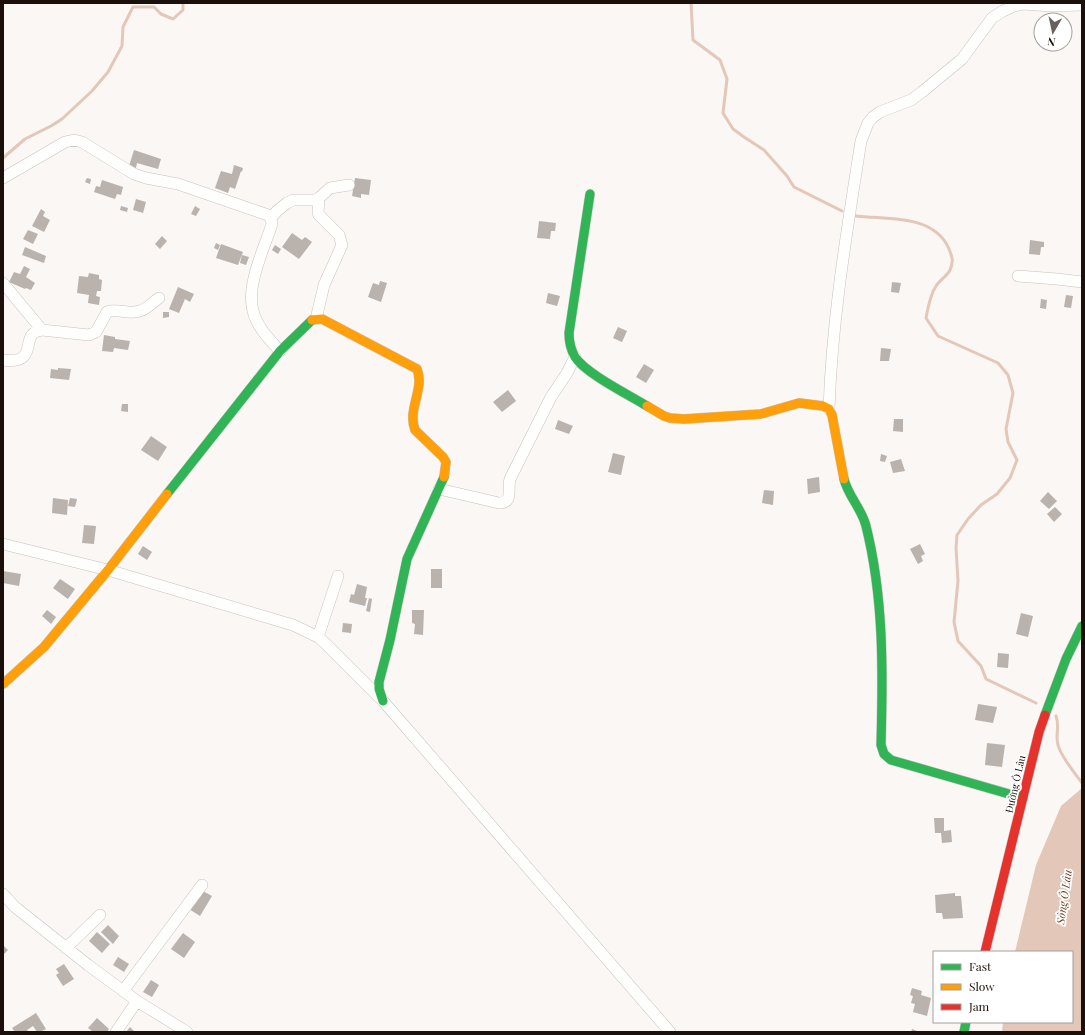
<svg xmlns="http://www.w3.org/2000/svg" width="1085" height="1035" font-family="'Playfair Display',serif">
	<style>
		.water { fill: #e3c7b8 }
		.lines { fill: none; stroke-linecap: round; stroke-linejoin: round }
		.stream { stroke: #e3c7b8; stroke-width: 3 }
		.building { fill: #bab2ad }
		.street-casing { stroke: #c9c2be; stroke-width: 12 }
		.fast-casing { stroke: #c9c2be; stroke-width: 10 }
		.slow-casing { stroke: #c9c2be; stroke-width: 10 }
		.jam-casing { stroke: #c9c2be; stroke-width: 10 }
		.street { stroke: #fefefd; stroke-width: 11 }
		.fast { stroke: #30b455; stroke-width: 9 }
		.slow { stroke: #ff9f0a; stroke-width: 9 }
		.jam { stroke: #e5322d; stroke-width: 9 }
		.labels { text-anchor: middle; stroke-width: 3.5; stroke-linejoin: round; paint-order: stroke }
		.street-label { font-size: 10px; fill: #1a0f0a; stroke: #fff }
		.water-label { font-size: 11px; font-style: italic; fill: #703e1f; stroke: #fff }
	</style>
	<rect width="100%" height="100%" fill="#faf7f4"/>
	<path class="water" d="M1082 788V1032H1002L1003 1022H1072V952H1015L1036 865 1061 806Z"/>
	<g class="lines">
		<path class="stream" d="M691 3 693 40 720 60 727 79 723 113 733 129 744 137 764 150 787 176 794 187 842 211
			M3 158 25 139 51 126 62 119 92 91 108 72 122 46 123 27 133 7H154L161 14 173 19 183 10V3
			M856 216C888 220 934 214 949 249 952 256 954 262 950 270 947 276 940 280 936 286 930 295 928 307 926 318L938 336 998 363 1008 375 1013 393 1006 429 1008 442 1017 460 1010 478 997 494 981 505 968 519 957 535 956 548 958 581 954 622 958 641 981 666 986 679 1036 703
			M1056 716C1060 726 1055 736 1058 745 1061 757 1075 773 1082 783"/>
	</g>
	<path class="building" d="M134 150 161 159 158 169 137 163 136 168 129 166Z
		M234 165 243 168 242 172 241 171 235 189 230 187 228 193 215 188 221 171 232 174Z
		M87 178 91 179 90 184 85 182Z
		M355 178 371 180 369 195 361 194V198L352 196Z
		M102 180 123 187 121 195 117 194 115 199 94 192 96 186 100 187Z
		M136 199 146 202 143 213 133 210Z
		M121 206 128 208 127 212 120 210Z
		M195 206 200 209 196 216 191 214Z
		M41 209 45 212 43 216 50 220 44 232 32 226Z
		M539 221 556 223 555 231H551L550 239 537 238Z
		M28 230 38 234 33 244 23 239Z
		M292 233 302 240 305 237 312 242 299 259 282 247Z
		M162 236 167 241 160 249 155 244Z
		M1030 240 1044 242V247H1041L1040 255 1029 254Z
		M216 243 220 245 218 250 214 248Z
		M221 244 243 252 238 265 216 258Z
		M275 245 281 249 278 254 272 250Z
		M25 247 46 256 44 263 22 255Z
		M242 255 249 257 246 265 240 263Z
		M24 266 30 269 26 277 35 283 31 290 26 288 25 289 9 282 14 272 20 274Z
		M89 273 99 275V279L102 280 101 291H97L96 296 100 297 99 305 88 303 89 295 77 293 79 276 88 277Z
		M380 281 387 283 381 302 368 297 373 283 379 285Z
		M892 282 901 283 899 293 891 292Z
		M178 287 194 294 190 302 185 299 179 313 169 309Z
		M548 293 560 296 557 306 546 303Z
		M1066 295 1073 296 1071 308 1064 307Z
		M1041 299 1047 300 1046 309 1040 308Z
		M163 312H169V317L163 318Z
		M618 327 627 331 622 342 613 338Z
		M104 335 115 337V339L130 341 128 350 114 348 113 352 102 351Z
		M881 348 891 349 889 361H880Z
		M644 364 654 370 646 383 636 377Z
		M58 368 71 369 69 380 50 378 51 369 58 370Z
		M508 390 516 401 502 412 493 402Z
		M122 404H128V412L121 411Z
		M894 419H903V432L893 431Z
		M558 420 573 426 569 434 555 429Z
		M151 436 167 447 158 461 141 450Z
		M613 453 625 456 621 475 608 472Z
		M881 454 887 456 885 462 880 461Z
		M901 459 905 471 893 473 890 462Z
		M819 477 820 492 808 494 807 479Z
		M764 490 774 491 773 505 762 503Z
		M1048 492 1057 501 1049 509 1040 501Z
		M53 498 68 500 67 515 52 513Z
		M70 498 77 499 75 507 68 506Z
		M1055 507 1062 514 1054 522 1047 514Z
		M84 525 96 526 94 544 82 543Z
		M920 544 925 554 921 556 923 561 918 564 910 549Z
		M143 546 152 552 147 560 138 554Z
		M431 569H442V588H431Z
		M3 571 21 574 19 586 3 583Z
		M60 579 75 589 68 599 53 588Z
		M357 584 367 587 365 598H367L365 606 349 602 351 594 354 595Z
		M369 598 372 599 370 612 366 611Z
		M47 610 56 617 51 624 42 616Z
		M412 610H424L423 635 414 634 415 624 412 623Z
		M1021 613 1033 616 1028 637 1016 634Z
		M343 623 352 624 351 633 342 632Z
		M998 653 1009 654 1008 668 997 667Z
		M978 704 997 707 993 723 975 720Z
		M987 743 1005 745 1002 767 985 765Z
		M934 818H944V831L951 830 952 842 942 843 941 833H935Z
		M201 890 212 896 200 916 189 909Z
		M955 893V896H961L963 918 943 919 942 913H936L935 895Z
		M108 925 119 936 113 944 101 932Z
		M97 932 110 944 102 953 89 941Z
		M183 933 195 942 184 958 171 949Z
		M3 945 8 950 3 955Z
		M118 957 129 964 124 972 113 965Z
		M64 964 74 979 63 986 56 975 59 973 56 969Z
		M151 980 159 985 152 997 143 992Z
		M912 988 922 991 921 995 931 998 927 1016 913 1012 915 1004 911 1003 913 996 910 995Z
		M36 1013 46 1029 40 1032H37L33 1026 27 1030 29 1032H15L12 1028Z
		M97 1018 109 1029 107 1032H93L88 1028Z
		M130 1027 135 1032H126Z
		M912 1029 920 1032H911Z"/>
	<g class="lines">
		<defs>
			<path id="street" d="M3 178 65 142 74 140 82 142 134 174 146 178 178 184 268 215 271 218 272 224C264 249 246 285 253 311 257 327 269 339 280 351
				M271 218 277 211 287 203 293 200H315L319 198 330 188 349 185
				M1018 276 1057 279 1082 282
				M3 283 42 330
				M316 319 324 285 342 245 339 235 319 215 318 212 319 198
				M3 360C42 365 17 333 42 330L89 335 96 332 107 312C118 308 129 315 140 311 147 309 153 302 159 298
				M829 409C832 318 847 230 861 141L868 123 873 117 880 112 911 100 922 92 962 59 992 18 1003 11 1014 6 1023 4 1051 6 1082 5
				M439 489 499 503C514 503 507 489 510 479L551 397 567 373 575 357
				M3 544 108 570 293 625 318 637 325 643 383 701 670 1032
				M318 637 338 576
				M3 894 15 907 88 965 137 1001 187 1032
				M66 948 100 915
				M123 991 202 885
				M116 1032 137 1001"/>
			<path id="fast" d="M590 194 569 333C569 341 571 350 575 357 585 373 629 395 647 406
				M844 479C848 496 862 509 866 526 884 598 883 672 881 745L884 754 891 760 1023 798
				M167 494 280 351 312 320
				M383 701 379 689V682L390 640 407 559 444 477
				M1045 715 1066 659 1082 626
				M964 1032 966 1022"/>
			<path id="slow" d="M312 320 322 319 417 369C425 389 407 409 415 430L443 457 446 462 444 477
				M647 406 664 416 670 418 684 419 761 414 799 403 823 406 829 409 832 415 844 479
				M3 684 44 647 108 570 167 494"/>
			<path id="jam" d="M985 952 1039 732 1045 715"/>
		</defs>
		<use href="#street" class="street-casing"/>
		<use href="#fast" class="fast-casing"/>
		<use href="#slow" class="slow-casing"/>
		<use href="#jam" class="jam-casing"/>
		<use href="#street" class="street"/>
		<use href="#fast" class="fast"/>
		<use href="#slow" class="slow"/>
		<use href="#jam" class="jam"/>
	</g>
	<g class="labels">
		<g class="street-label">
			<text transform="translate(1015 784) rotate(-77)" y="4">Đường Ô Lâu</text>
		</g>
		<g class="water-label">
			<text transform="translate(1064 897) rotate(-82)" y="4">Sông Ô Lâu</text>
		</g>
	</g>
	<rect width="1085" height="1035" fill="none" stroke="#1a0f0a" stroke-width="8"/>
	<rect x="933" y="951" width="140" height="72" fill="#ffffff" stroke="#a39f9d"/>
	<rect x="941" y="964" width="20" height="6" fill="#30b455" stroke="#a39f9d"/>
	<text x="969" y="971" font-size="12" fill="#1a0f0a">Fast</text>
	<rect x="941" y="984" width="20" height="6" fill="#ff9f0a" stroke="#a39f9d"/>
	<text x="969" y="991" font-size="12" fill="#1a0f0a">Slow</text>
	<rect x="941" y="1004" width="20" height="6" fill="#e5322d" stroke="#a39f9d"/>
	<text x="969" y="1011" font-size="12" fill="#1a0f0a">Jam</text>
	<g transform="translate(1053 32) rotate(189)"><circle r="19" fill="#ffffff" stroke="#a39f9d"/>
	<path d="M0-3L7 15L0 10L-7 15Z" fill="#68605c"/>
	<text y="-6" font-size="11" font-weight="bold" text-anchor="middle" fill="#1a0f0a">N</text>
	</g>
</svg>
